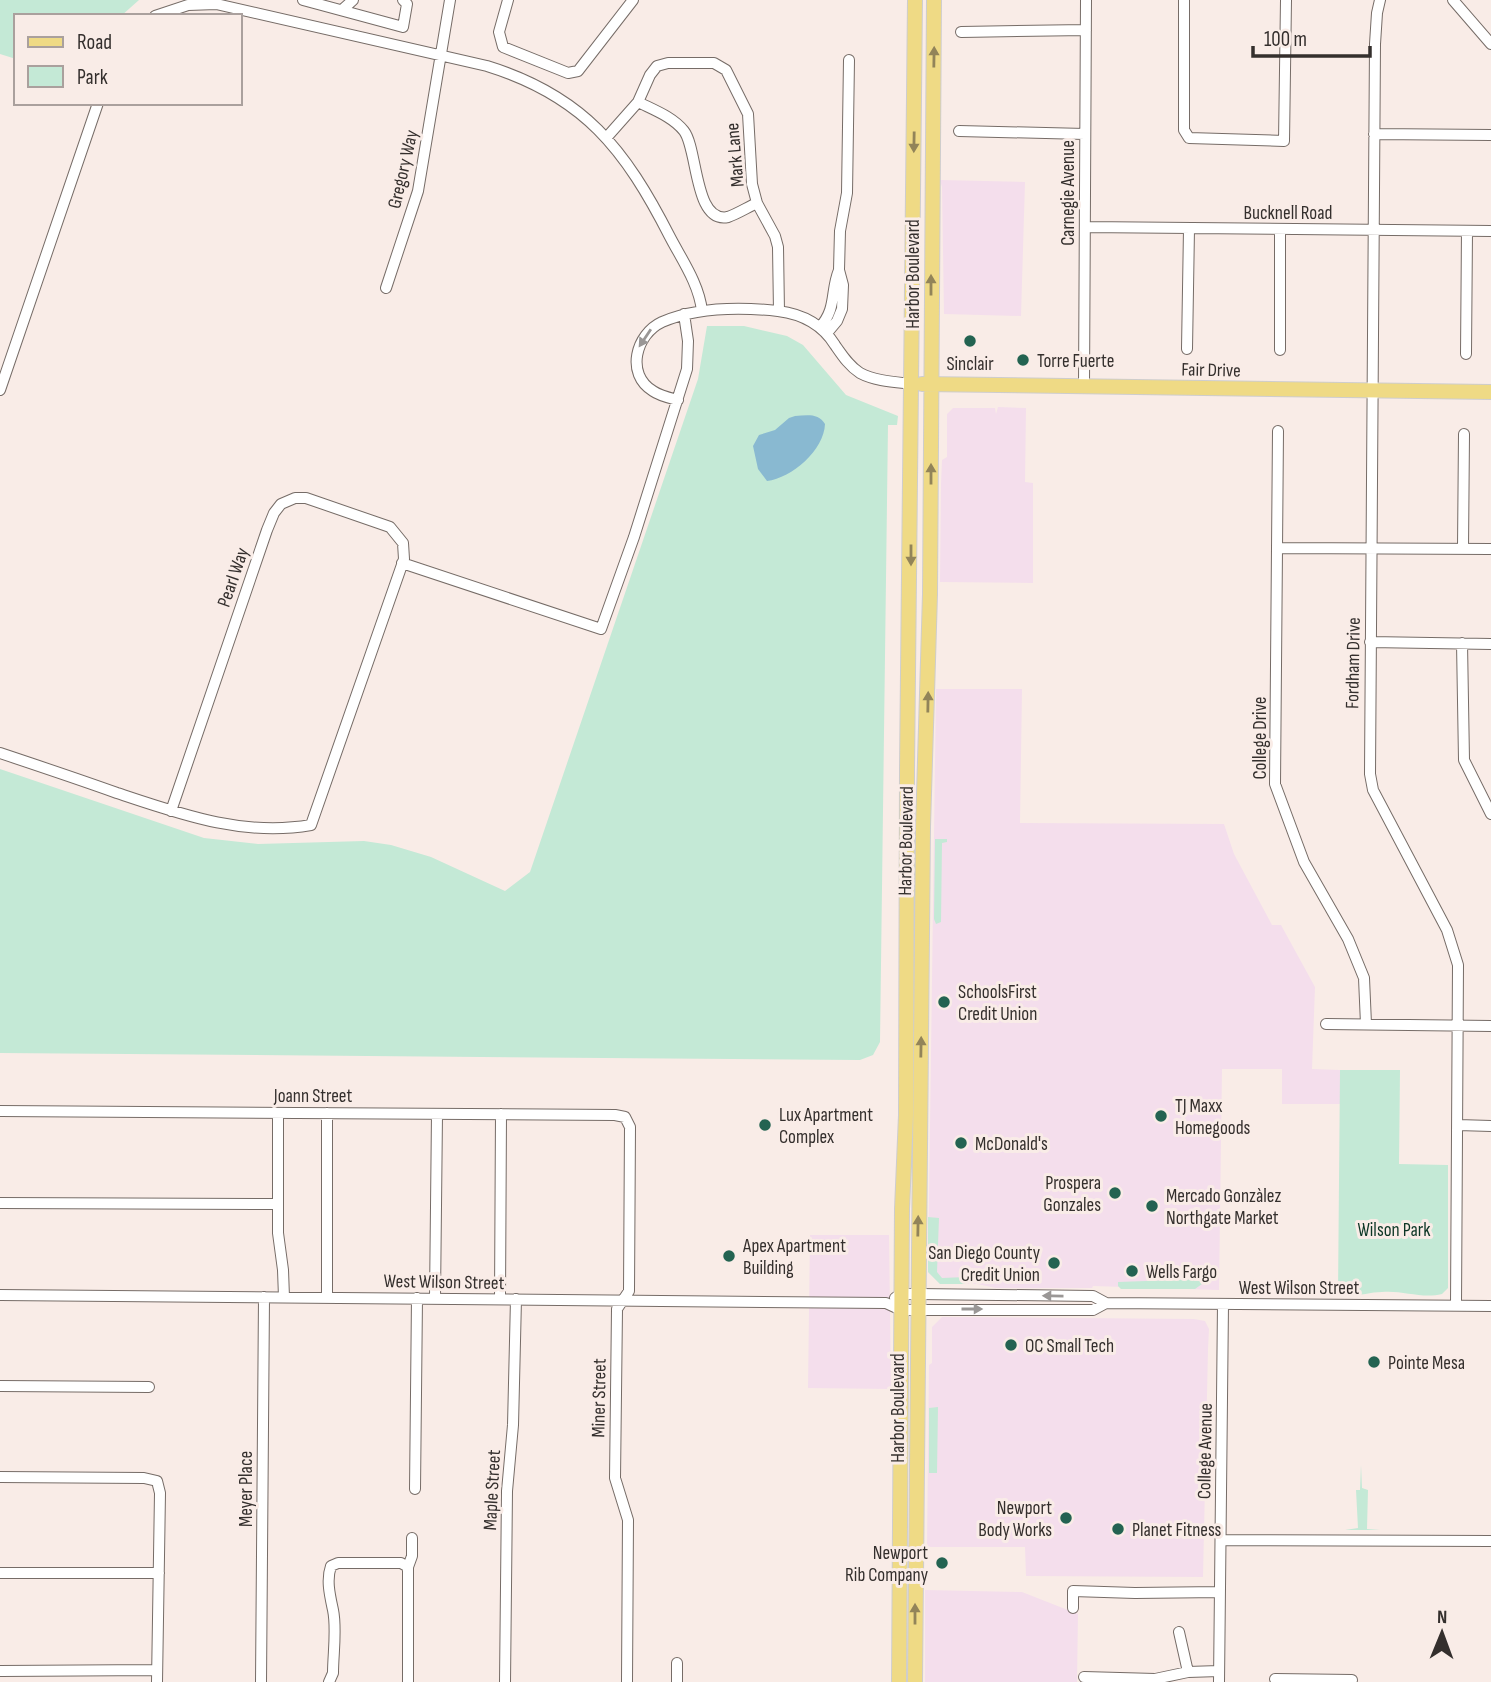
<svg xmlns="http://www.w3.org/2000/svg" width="1491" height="1682" font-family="'Sofia Sans Condensed',sans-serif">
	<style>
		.commercial { fill: #f4deec }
		.green { fill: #c4e9d6 }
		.water { fill: #89b9d1 }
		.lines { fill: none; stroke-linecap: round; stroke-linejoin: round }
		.minor-casing { stroke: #766c67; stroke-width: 12 }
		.major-casing { stroke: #cecdcd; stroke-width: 16 }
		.minor { stroke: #fff; stroke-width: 10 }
		.major { stroke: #efda85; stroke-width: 14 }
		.oneway { fill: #928459 }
		.oneway2 { fill: #9a9796 }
		.poi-dot { fill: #236351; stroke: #f9ece7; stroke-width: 2.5 }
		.labels { text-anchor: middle; stroke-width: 6; stroke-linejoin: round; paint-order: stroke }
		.street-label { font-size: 19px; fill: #342f2d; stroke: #f9ece7 }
		.poi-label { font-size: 19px; fill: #342f2d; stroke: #f9ece7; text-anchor: start }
		.park-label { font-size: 19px; fill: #0c3625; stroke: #f9ece7 }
	</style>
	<rect width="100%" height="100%" fill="#f9ece7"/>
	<path class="commercial" d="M940 180 1025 182 1021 316 944 314 942 187Z
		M998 407 1026 408 1025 482 1033 483V583L940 582 941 484 942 460 947 457V414L953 408H995L996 414Z
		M936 689H1022L1020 823 1224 824 1234 854 1272 925H1281L1315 987 1312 1069 1340 1070V1104H1282V1069H1222L1219 1290 1093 1286 1092 1288H996L977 1284H940L928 1272Z
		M810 1235H889L891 1389 808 1388Z
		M942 1317 1194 1319 1205 1321 1209 1329 1208 1349 1203 1577 1026 1576 1025 1547H927L929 1365 932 1363V1327Z
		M925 1590 1022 1592 1078 1614 1077 1682H925Z"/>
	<path class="green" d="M0 0H139L121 16H16V59L0 54Z
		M707 326H744L787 336 803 345 846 395 898 416 897 425H888L880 1042 873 1055 860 1060 0 1053V769L204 838 258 844 364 841 391 845 431 857 505 891 530 872 698 379Z
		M935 839H947V842L942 843 941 922 936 924 934 919Z
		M1340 1070H1400L1399 1164 1448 1165V1288L1442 1294C1422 1299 1402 1290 1382 1292 1367 1292 1352 1299 1338 1294Z
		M928 1217 939 1218 937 1272 942 1278 966 1277V1284H940L928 1272Z
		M1201 1279 1202 1284 1195 1289H1121L1118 1286V1282Z
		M938 1407 937 1473H929V1408Z
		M1361 1465 1362 1488 1368 1490 1367 1529 1380 1530H1345L1358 1528 1356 1490H1360Z"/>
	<path class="water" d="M795 416C807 415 819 413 825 424 824 450 792 478 767 481L758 469 753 446 759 435 775 430 789 418Z"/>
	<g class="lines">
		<defs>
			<path id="minor" d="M303 0 403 27 407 4 403 0
				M508 0 499 32 503 47 568 73 578 71 633 0
				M1184 0V130L1189 138 1284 141 1286 0
				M1380 0 1377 13 1375 44 1370 774 1373 790 1382 807 1447 930 1458 965 1456 1305
				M1453 0 1491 44
				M342 10 353 0
				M155 16 188 5 216 4 487 66C584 96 625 149 670 237 682 260 699 284 702 311
				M961 32 1086 30
				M638 102C654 110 673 117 684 131 698 149 694 224 728 217 737 214 748 207 757 203
				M959 131 1085 134
				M1374 134 1491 135
				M607 137 638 102 650 75 657 66 668 63H714L726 70 748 114 752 184 757 203 775 236 778 247 779 311
				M1085 227 1491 231
				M386 288 418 191 450 0
				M820 327C837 308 830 292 839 270
				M827 333 837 321 842 309 843 285 839 270 840 231 847 193 849 60
				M1187 349 1189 229
				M1280 350V230
				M1466 354 1467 231
				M1084 386 1086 0
				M0 390 98 103
				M678 400C670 398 660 396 653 391 625 374 636 334 662 322 697 307 740 307 778 311 802 314 822 324 835 345 842 355 849 366 860 373 875 381 895 382 912 384
				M1278 431 1275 784 1304 862 1348 939 1364 978 1366 1024
				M1278 548 1491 549
				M1463 548 1464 434
				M402 563 601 629 634 537 687 369 688 341 684 314
				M1370 642 1491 644
				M1462 643 1464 760 1491 814
				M0 753C39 766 78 779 117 793 180 814 243 837 311 825L404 559 403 543 390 527 306 498H295L281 504 274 513 267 530 171 811
				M1326 1024 1491 1026
				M0 1111 615 1115 625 1117 630 1127 629 1291 617 1309 615 1478 628 1520 627 1682
				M278 1113V1233L283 1270 284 1297
				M1458 1125 1491 1126
				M0 1203 278 1204
				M0 1295 886 1303 901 1310H1093L1106 1303 1491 1306
				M327 1297V1113
				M435 1298 437 1114
				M895 1298 901 1294H918L1093 1296 1106 1303
				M500 1299 501 1114
				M0 1386 149 1387
				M0 1477 144 1478 157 1481 160 1493 157 1682
				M415 1489 417 1298
				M1221 1540 1491 1541
				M0 1573H159
				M1073 1608V1591L1135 1593 1220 1592
				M1179 1632 1188 1672
				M0 1671 157 1670
				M1084 1677 1155 1679 1188 1672 1219 1671
				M1275 1679 1352 1680
				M261 1682 264 1297
				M329 1682 333 1673C333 1654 337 1629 333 1610 330 1596 326 1580 331 1566L338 1563H401L408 1567
				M408 1682V1567L412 1556V1538
				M505 1682 507 1491 513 1425 516 1299
				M677 1682V1663
				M1219 1682 1223 1304"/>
			<path id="major" d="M922 384 1491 392
				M899 1682 902 1209 906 1115 907 770 915 0
				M915 1682 923 827 930 594 934 0"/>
		</defs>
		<use href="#minor" class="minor-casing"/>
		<use href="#major" class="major-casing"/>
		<use href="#minor" class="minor"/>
		<use href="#major" class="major"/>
	</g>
	<defs><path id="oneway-solid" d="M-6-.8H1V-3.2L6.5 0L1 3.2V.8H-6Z" transform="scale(1.75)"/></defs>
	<g class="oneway">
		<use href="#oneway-solid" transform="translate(934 57) rotate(-89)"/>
		<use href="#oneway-solid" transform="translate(914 142) rotate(91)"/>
		<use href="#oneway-solid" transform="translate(931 285) rotate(-90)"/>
		<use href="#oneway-solid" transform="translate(931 474) rotate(-90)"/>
		<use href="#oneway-solid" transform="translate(911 555) rotate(90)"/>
		<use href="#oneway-solid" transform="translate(928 702) rotate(-89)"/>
		<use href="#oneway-solid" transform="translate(921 1047) rotate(-89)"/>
		<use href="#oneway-solid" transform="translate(918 1226) rotate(-89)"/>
		<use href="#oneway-solid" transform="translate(915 1614) rotate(-90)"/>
	</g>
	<g class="oneway2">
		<use href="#oneway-solid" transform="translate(645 338) rotate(124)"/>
		<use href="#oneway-solid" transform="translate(1053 1296) rotate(-179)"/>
		<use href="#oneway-solid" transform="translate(972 1309)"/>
	</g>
	<g class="poi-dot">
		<circle cx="970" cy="341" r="7"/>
		<circle cx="1023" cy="360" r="7"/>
		<circle cx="944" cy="1002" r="7"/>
		<circle cx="1161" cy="1116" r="7"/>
		<circle cx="765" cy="1125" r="7"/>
		<circle cx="961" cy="1143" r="7"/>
		<circle cx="1115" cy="1193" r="7"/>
		<circle cx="1152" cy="1206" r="7"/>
		<circle cx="729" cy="1256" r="7"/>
		<circle cx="1054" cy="1263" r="7"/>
		<circle cx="1132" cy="1271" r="7"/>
		<circle cx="1011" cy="1345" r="7"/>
		<circle cx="1374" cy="1362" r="7"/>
		<circle cx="1066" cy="1518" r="7"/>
		<circle cx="1118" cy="1529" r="7"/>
		<circle cx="942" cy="1563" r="7"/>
	</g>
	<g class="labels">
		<g class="street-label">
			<text transform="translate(734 155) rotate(-95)" y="7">Mark Lane</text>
			<text transform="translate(402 169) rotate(-77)" y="7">Gregory Way</text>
			<text transform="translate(1067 193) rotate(-90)" y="7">Carnegie Avenue</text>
			<text x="1288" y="219">Bucknell Road</text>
			<text transform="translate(912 274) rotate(-90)" y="7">Harbor Boulevard</text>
			<text transform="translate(1211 369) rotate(1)" y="7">Fair Drive</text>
			<text transform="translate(232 577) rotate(-71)" y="7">Pearl Way</text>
			<text transform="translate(1352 663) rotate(-89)" y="7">Fordham Drive</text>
			<text transform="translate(1259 738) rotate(-90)" y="7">College Drive</text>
			<text transform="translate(905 841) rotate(-89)" y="7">Harbor Boulevard</text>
			<text x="313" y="1102">Joann Street</text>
			<text transform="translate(444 1281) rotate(1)" y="7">West Wilson Street</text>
			<text x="1299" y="1294">West Wilson Street</text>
			<text transform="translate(598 1398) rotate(-89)" y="7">Miner Street</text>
			<text transform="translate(897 1408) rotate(-90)" y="7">Harbor Boulevard</text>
			<text transform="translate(1204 1451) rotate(-89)" y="7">College Avenue</text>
			<text transform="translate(245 1489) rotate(-90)" y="7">Meyer Place</text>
			<text transform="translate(491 1490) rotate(-87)" y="7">Maple Street</text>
		</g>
		<g class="poi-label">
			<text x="1037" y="367">Torre Fuerte</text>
			<text x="970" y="370" text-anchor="middle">Sinclair</text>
			<text x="958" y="998">SchoolsFirst<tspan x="958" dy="22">Credit Union</tspan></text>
			<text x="1175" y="1112">TJ Maxx<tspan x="1175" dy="22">Homegoods</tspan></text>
			<text x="779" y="1121">Lux Apartment<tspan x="779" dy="22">Complex</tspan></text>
			<text x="975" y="1150">McDonald's</text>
			<text x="1101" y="1189" text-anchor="end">Prospera<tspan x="1101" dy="22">Gonzales</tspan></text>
			<text x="1166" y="1202">Mercado Gonzàlez<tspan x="1166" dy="22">Northgate Market</tspan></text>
			<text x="743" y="1252">Apex Apartment<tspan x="743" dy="22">Building</tspan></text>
			<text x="1040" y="1259" text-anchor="end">San Diego County<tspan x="1040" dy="22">Credit Union</tspan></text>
			<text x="1146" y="1278">Wells Fargo</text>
			<text x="1025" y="1352">OC Small Tech</text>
			<text x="1388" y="1369">Pointe Mesa</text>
			<text x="1052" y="1514" text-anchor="end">Newport<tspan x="1052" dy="22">Body Works</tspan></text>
			<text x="1132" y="1536">Planet Fitness</text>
			<text x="928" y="1559" text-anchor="end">Newport<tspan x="928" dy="22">Rib Company</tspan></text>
		</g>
		<g class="park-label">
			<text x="1394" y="1236">Wilson Park</text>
		</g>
	</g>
	<rect x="14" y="14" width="228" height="91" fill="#f9ece7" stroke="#aaa09d" stroke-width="2"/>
	<rect x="28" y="37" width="35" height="10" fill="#efda85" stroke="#aaa09d" stroke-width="2"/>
	<text x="77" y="49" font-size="21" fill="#342f2d">Road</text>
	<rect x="28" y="66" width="35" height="21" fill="#c4e9d6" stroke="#aaa09d" stroke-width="2"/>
	<text x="77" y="84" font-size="21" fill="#342f2d">Park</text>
	<g transform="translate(1442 1633) rotate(1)" stroke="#f9ece7" stroke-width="5" paint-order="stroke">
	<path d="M0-5L12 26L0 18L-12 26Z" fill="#342f2d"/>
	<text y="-10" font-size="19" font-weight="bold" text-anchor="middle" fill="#342f2d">N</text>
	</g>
	<path d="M1253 46v10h117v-10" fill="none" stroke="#342f2d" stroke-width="3.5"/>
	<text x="1264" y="46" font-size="21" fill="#342f2d" stroke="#f9ece7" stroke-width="5" paint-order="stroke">100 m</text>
</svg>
